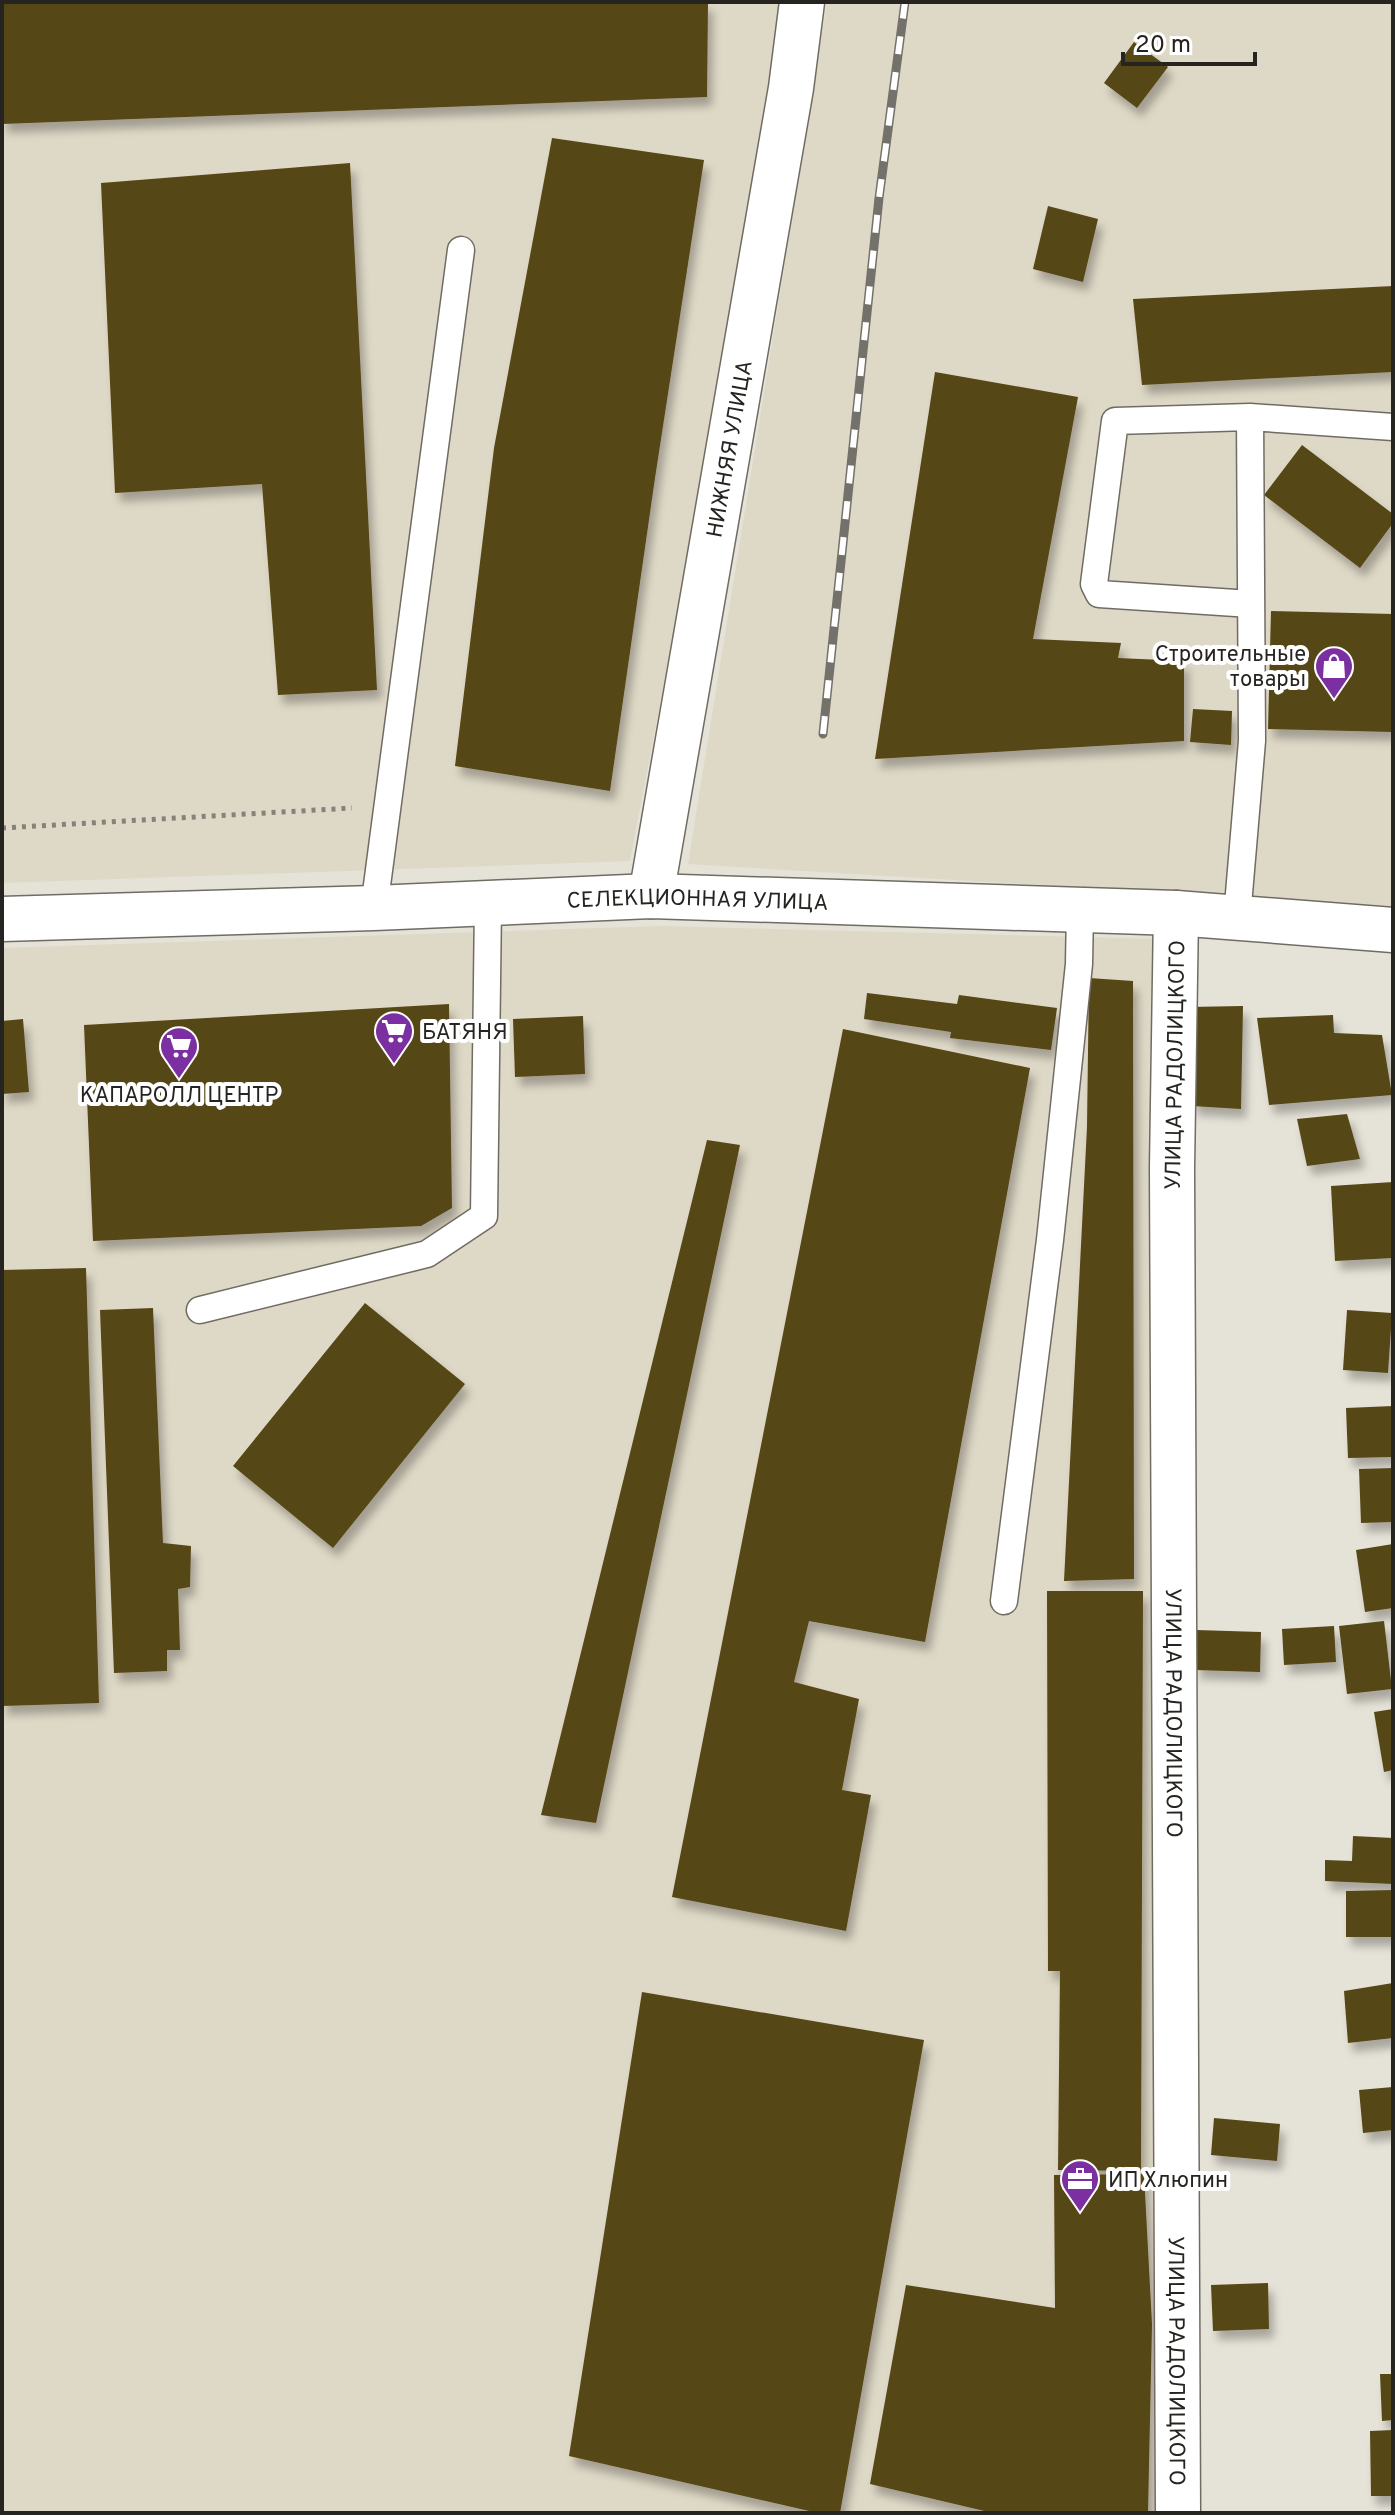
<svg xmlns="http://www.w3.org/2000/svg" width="1395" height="2515" font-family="Overpass,sans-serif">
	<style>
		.built { fill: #ded8c6 }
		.building { fill: #564616; filter: url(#shadow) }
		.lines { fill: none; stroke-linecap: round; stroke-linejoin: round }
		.service-casing { stroke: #706c63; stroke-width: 29 }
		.minor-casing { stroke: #706c63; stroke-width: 47 }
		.path { stroke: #85827b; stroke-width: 5; stroke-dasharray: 4 6; stroke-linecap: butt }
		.service { stroke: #fff; stroke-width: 26 }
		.minor { stroke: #fff; stroke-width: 44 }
		.rail-casing { stroke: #73716a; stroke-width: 9 }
		.rail { stroke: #fff; stroke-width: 6; stroke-dasharray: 18; stroke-linecap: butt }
		.labels { text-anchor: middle; stroke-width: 8; stroke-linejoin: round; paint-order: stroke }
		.street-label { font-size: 22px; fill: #262420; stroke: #fff }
		.poi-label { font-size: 22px; fill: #262420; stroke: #fff; text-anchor: start }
	</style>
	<defs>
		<filter id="shadow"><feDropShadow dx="5" dy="9" stdDeviation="4" flood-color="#0004"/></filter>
	</defs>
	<rect width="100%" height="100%" fill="#e5e2d7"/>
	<path class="built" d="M2 2H788L778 85 630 861 2 883Z
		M827 2H1393V906L688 864Z
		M660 926 1159 939 1154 2155 1160 2513H2V948Z"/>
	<path class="building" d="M2 2H708L707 97 2 124Z
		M1134 42 1168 67 1137 108 1104 83Z
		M552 138 704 160 655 478 610 791 455 766 494 448Z
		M350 163 377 690 278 695 262 484 115 493 101 183Z
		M1048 206 1098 219 1083 282 1033 269Z
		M1393 286V372L1142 385 1133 299Z
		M935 372 1078 397 1033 639 1121 643 1118 658 1184 661V741L875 759Z
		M1302 445 1393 514V523L1360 568 1264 495Z
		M1271 611 1393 614V732L1268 729Z
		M1193 709 1232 711 1231 745 1190 742Z
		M1089 978 1133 981 1134 1579 1064 1581 1087 1127Z
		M867 993 957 1004 959 995 1057 1008 1051 1050 950 1038 951 1032 864 1019Z
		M449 1004 452 1208 421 1226 93 1241 84 1025Z
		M1243 1006 1241 1109 1192 1106 1188 1007Z
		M1333 1015 1334 1033 1382 1035 1392 1095 1269 1105 1257 1018Z
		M583 1016 585 1074 515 1077 513 1019Z
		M23 1019 29 1092 2 1094V1021Z
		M843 1029 1030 1068 925 1642 809 1621 794 1682 859 1699 842 1790 871 1795 846 1931 672 1897Z
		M1347 1114 1360 1159 1307 1166 1297 1119Z
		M707 1140 740 1145 596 1823 541 1815Z
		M1393 1182V1258L1335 1261 1331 1186Z
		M86 1268 99 1703 2 1706V1270Z
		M365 1303 465 1384 333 1548 233 1466Z
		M153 1308 163 1543 191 1546 190 1587 178 1589 180 1650H167V1671L114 1673 100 1310Z
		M1347 1310 1392 1313 1388 1373 1343 1370Z
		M1393 1406V1457L1348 1458 1346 1408Z
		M1393 1468V1522L1361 1523 1359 1469Z
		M1393 1544V1608L1365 1612 1356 1550Z
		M1047 1591H1143L1141 2171 1058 2170 1060 1971H1048Z
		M1384 1621 1392 1689 1347 1694 1339 1626Z
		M1334 1626 1336 1662 1284 1665 1282 1629Z
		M1196 1630 1261 1632 1260 1672 1195 1670Z
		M1393 1709V1770L1384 1772 1374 1712Z
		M1353 1836 1393 1838V1884L1325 1881V1860L1352 1861Z
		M1393 1890V1937H1346V1891Z
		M1393 1983V2038L1348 2043 1344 1991Z
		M642 1992 924 2040 840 2513H818L569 2456Z
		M1393 2087V2130L1363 2133 1359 2090Z
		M1214 2118 1280 2124 1277 2161 1211 2155Z
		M1144 2174 1152 2324 1148 2513H993L870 2484 906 2285 1055 2308 1054 2175Z
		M1268 2283 1269 2329 1213 2331 1211 2285Z
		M1380 2374H1393V2420L1382 2421Z
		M1393 2430V2496H1371L1370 2431Z"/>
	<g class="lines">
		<defs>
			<path id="service" d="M1250 417 1115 421 1094 584 1099 594 1251 604
				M374 908 461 250
				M1237 917 1252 741 1250 417 1393 427
				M200 1310 427 1254 484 1216 488 904
				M1004 1601 1050 1240 1079 964 1080 909"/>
			<g id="minor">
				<path id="s1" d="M651 896 791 88 802 2"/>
				<path id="s2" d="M1176 913 1172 1168 1178 2513"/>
				<path id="s3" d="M2 919 374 908 651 896 1176 913 1393 930"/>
			</g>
		</defs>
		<use href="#service" class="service-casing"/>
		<use href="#minor" class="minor-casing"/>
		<path class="path" d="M2 828 352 808"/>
		<use href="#service" class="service"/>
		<use href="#minor" class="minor"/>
		<defs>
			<path id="rail" d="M823 734 879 198 905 2"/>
		</defs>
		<use href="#rail" class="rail-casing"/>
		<use href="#rail" class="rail"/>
	</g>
	<defs>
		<symbol id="shop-pin" viewBox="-11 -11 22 30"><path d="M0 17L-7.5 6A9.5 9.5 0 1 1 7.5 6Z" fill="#7b2fa0" stroke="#fff"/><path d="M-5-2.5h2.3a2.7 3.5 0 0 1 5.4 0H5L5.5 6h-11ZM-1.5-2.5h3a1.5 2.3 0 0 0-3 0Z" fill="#fff"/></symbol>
		<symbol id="supermarket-pin" viewBox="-11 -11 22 30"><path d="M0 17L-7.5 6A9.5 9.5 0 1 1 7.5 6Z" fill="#7b2fa0" stroke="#fff"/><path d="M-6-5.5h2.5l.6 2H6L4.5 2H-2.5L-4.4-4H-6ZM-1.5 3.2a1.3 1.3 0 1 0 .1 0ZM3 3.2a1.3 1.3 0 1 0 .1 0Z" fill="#fff"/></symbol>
		<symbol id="office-pin" viewBox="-11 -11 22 30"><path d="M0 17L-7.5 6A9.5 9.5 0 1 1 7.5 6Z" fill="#7b2fa0" stroke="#fff"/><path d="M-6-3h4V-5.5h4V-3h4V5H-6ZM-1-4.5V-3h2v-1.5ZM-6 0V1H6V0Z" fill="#fff"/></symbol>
	</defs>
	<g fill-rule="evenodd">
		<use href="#shop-pin" x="1312" y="644" width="44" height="60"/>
		<use href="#supermarket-pin" x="372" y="1009" width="44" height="60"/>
		<use href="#supermarket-pin" x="157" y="1024" width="44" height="60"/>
		<use href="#office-pin" x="1058" y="2157" width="44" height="60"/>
	</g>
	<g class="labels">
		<g class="street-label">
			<text dy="8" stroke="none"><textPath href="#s1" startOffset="454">НИЖНЯЯ УЛИЦА</textPath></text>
			<text dy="8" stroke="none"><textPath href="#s3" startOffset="696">СЕЛЕКЦИОННАЯ УЛИЦА</textPath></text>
			<text transform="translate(1174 1065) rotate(-89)" y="8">УЛИЦА РАДОЛИЦКОГО</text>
			<text dy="8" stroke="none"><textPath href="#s2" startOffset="800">УЛИЦА РАДОЛИЦКОГО</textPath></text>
			<text dy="8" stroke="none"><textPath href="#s2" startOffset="1448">УЛИЦА РАДОЛИЦКОГО</textPath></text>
		</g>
		<g class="poi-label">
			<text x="1306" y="661" text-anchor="end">Строительные<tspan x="1306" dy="25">товары</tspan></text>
			<text x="422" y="1039">БАТЯНЯ</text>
			<text x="179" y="1102" text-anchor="middle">КАПАРОЛЛ ЦЕНТР</text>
			<text x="1108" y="2187">ИП Хлюпин</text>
		</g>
	</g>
	<rect width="1395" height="2515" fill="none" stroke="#262420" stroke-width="8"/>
	<path d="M1123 52v12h132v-12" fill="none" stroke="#262420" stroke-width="4"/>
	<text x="1135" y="52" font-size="24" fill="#262420" stroke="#ffffff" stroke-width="6" paint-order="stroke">20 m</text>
</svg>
